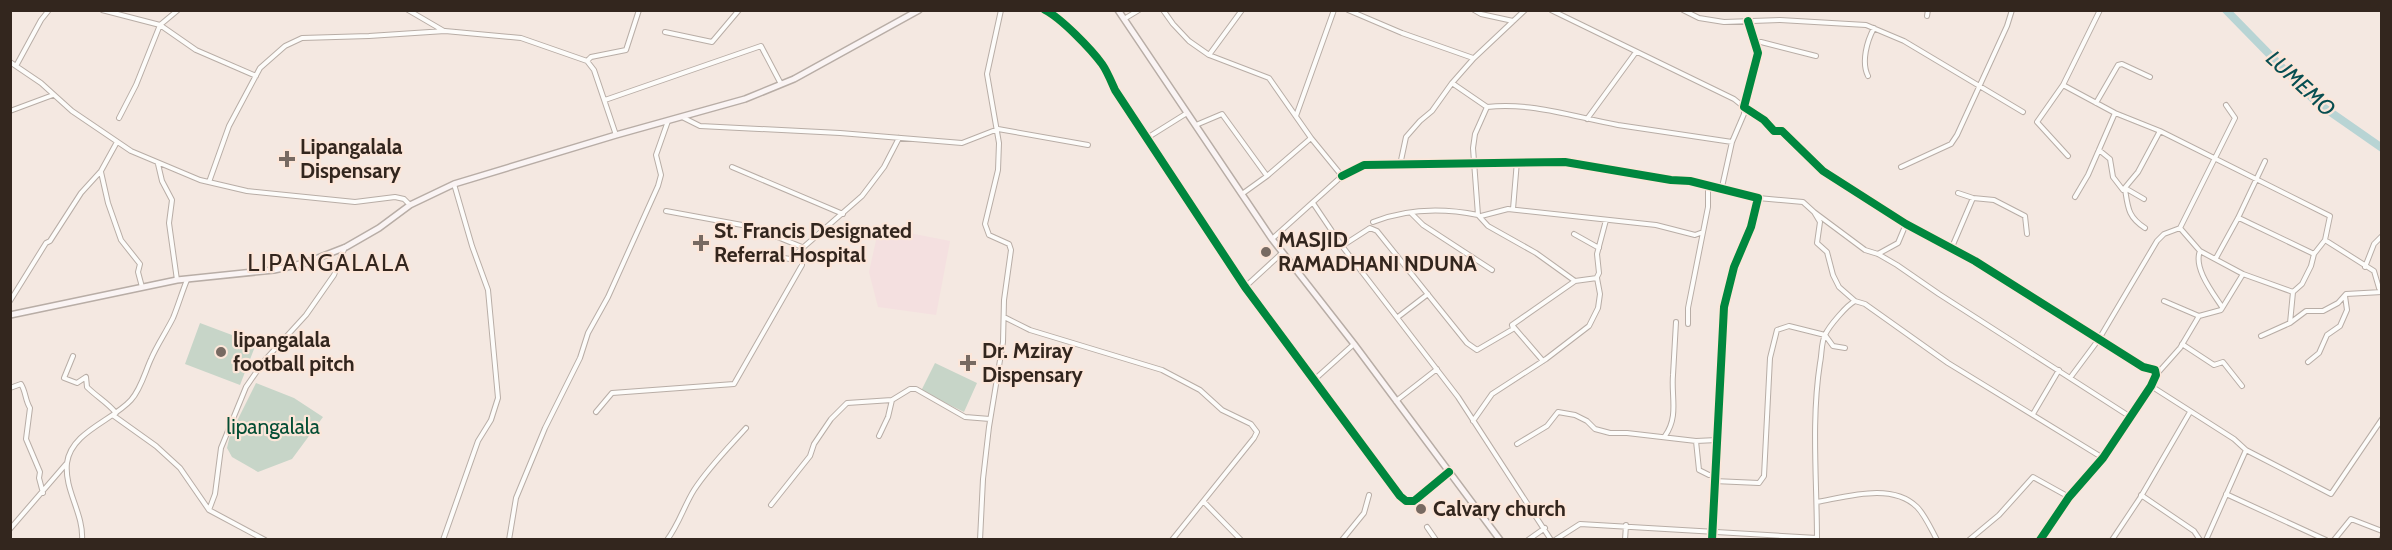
<svg xmlns="http://www.w3.org/2000/svg" width="2392" height="550" font-family="Cabin,sans-serif">
	<style>
		.education { fill: #f4e0e0 }
		.green { fill: #c7d5c8 }
		.lines { fill: none; stroke-linecap: round; stroke-linejoin: round }
		.river { stroke: #b8d4d4; stroke-width: 8 }
		.street-casing { stroke: #b8ada6; stroke-width: 6 }
		.secondary-casing { stroke: #b8ada6; stroke-width: 8 }
		.street { stroke: #fdfcfa; stroke-width: 4 }
		.secondary { stroke: #faf4f4; stroke-width: 5 }
		.cycleway-casing { stroke: #fce6d9; stroke-width: 11 }
		.cycleway { stroke: #00873e; stroke-width: 8 }
		.poi-dot { fill: #776a62; stroke: #fce6d9; stroke-width: 2 }
		.labels { text-anchor: middle; stroke-width: 4.5; stroke-linejoin: round; paint-order: stroke }
		.poi-label { font-size: 21px; font-weight: bold; fill: #33261e; stroke: #fce6d9; text-anchor: start }
		.park-label { font-size: 21px; fill: #034d34; stroke: #fce6d9 }
		.water-label { font-size: 22px; font-style: italic; fill: #074e51; stroke: #fce6d9 }
		.quarter-label { font-size: 24px; letter-spacing: 1.5px; fill: #33261e; stroke: #fce6d9 }
	</style>
	<rect width="100%" height="100%" fill="#f4e8e1"/>
	<path class="education" d="M879 227 950 241 936 315 878 307 869 272Z"/>
	<path class="green" d="M200 323 256 344 240 385 185 364Z
		M935 363 977 383 964 412 921 391Z
		M256 383 294 398 323 417 292 459 258 472 232 457 227 448 230 435Z"/>
	<g class="lines">
		<path class="river" d="M2226 10 2316 102 2382 148"/>
		<defs>
			<path id="street" d="M102 10 160 25 196 50 256 76
				M408 10 444 31
				M1045 10C1061 18 1091 49 1102 64 1107 71 1111 81 1115 90L1245 287 1400 496 1406 501H1414L1449 472
				M1163 10 1173 24 1189 41 1209 55 1269 78 1311 138
				M1348 10 1402 33 1473 58
				M1474 10 1481 14 1513 21
				M1551 10 1734 99 1744 107V114L1732 142 1722 187
				M1683 10 1699 18 1724 22 1780 20 1866 25 1904 41 2023 112
				M1927 16 1928 10
				M1124 19 1139 10
				M1748 21 1758 53 1744 107 1764 120 1774 131H1782L1823 171 1906 224 1975 261 2143 367 2155 370 2156 375 2151 386 2103 458 2069 497 2040 540
				M665 32 712 42 739 10
				M1755 42H1761L1816 56
				M1209 55 1242 10
				M587 61 591 57 626 50 639 10
				M10 62 41 83 72 111 131 151 200 180 247 191 355 202 395 197 404 199 410 205
				M16 66 41 20 49 10
				M1868 76C1861 62 1867 41 1874 28
				M1452 83 1487 107C1532 102 1574 117 1618 125 1656 131 1694 136 1732 142
				M2063 85 2115 113 2160 131 2330 216 2325 240 2314 254 2311 266 2302 284 2293 292 2243 274 2200 251 2180 228
				M605 100 761 46 781 84
				M2096 103 2118 65 2122 64 2150 77
				M10 111 53 95
				M1296 116 1334 10
				M119 118 136 85 160 25 178 10
				M684 118 700 126 840 133 962 143 998 129 1088 145
				M1587 119 1636 52
				M1196 125 1222 114 1267 176
				M1147 138 1187 113
				M2099 150 2110 159 2113 177 2123 190 2138 172 2160 131
				M2068 156 2037 122 2063 85 2100 10
				M158 164 162 181 172 200 169 223 177 280
				M1400 165 1406 137 1420 121 1432 111 1452 83 1474 58 1525 10
				M732 167 843 214
				M1901 167 1951 144 1957 135 2007 26 2012 10
				M101 172 108 203 121 240 140 264 138 272 142 287
				M1342 176 1364 165 1565 162 1671 180 1690 181 1758 198 1751 227 1734 267 1724 307 1712 540
				M209 182 229 126 260 68 285 46 302 38 369 36 445 31 521 38 587 61 594 70 616 135
				M2125 188 2144 199
				M2125 189C2128 208 2128 217 2145 228
				M1958 193 1973 198 1994 200 2025 216 2027 234
				M1242 194 1267 176 1311 138 1342 176 1272 239
				M2075 197 2088 175 2115 113
				M1758 198 1803 202 1814 212 1820 222 1817 243 1827 252 1833 275 1839 287 1855 301
				M1313 203 1342 246 1458 397 1551 540
				M1513 209 1517 161
				M1814 212 1865 250 1878 254 1897 265 1939 294 2129 416
				M1411 213 1423 225 1492 270
				M1481 216 1508 209 1656 225 1695 235 1703 232
				M2239 218 2314 254
				M1373 222C1406 209 1443 208 1478 215
				M1574 234 1599 248
				M2325 240 2374 271 2379 288 2382 291
				M1342 246 1370 228 1377 231 1467 343 1477 350 1513 329 1512 325
				M1952 247 1973 198
				M2200 251C2193 268 2213 293 2222 307
				M1878 254 1898 243 1906 224
				M778 257 790 259 862 196 884 167 899 138
				M2216 258 2238 218 2265 161
				M2365 267 2374 244 2382 236
				M1597 277 1599 273 1597 254 1606 220
				M1245 287 1282 253
				M10 301 46 243 50 241 81 193 101 171 117 142
				M2164 301 2199 316
				M1004 317 1030 330 1162 370 1200 390 1222 410 1251 424 1257 432 1254 438 1172 540
				M1398 317 1428 294
				M2290 323 2293 292
				M1688 324V308L1708 207V185
				M2261 336 2290 323 2306 311H2323L2338 303 2346 294 2382 292
				M2182 344 2214 365 2223 362 2242 386
				M73 356 64 378 77 383 86 377 87 387C97 397 107 402 116 413
				M1543 361 1512 325 1575 281
				M2308 362 2319 353 2327 335 2340 326 2347 310 2345 296
				M2156 375 2180 348 2199 316 2221 310 2243 274
				M2070 378 2099 339 2157 241 2164 234 2180 228 2235 118 2226 105
				M1314 380 1354 344
				M2151 386 2234 439 2246 450 2206 540
				M10 388 21 384C26 392 25 400 30 408L26 439 40 472 39 478 43 493
				M1396 401 1437 369
				M596 412 612 393 734 384 802 265V247L753 227 666 211
				M2033 414 2059 370
				M114 416 156 446 180 468 209 510 265 540
				M1473 421 1492 394 1546 359 1589 326 1598 308 1600 294 1597 278 1575 281 1536 253 1488 226 1478 215 1473 148 1475 134 1487 107
				M879 436 888 417 892 400
				M1665 436C1679 416 1671 397 1673 375 1674 357 1675 340 1676 322
				M1696 441 1699 470 1709 475H1715
				M1517 444 1547 426 1558 412 1575 415 1587 421 1595 429 1610 433H1627L1696 441 1717 440
				M2246 450 2331 494 2382 419
				M1714 481 1759 483 1764 476 1770 358 1777 330 1789 326 1825 335 1833 346 1845 348
				M2226 494 2326 540
				M2141 495 2194 531 2200 540
				M1204 502 1241 540
				M1817 502C1846 497 1892 482 1917 507 1925 515 1931 529 1937 540
				M771 505 810 456 814 444 831 419 847 403 892 400 910 389H916L965 417 990 419
				M209 510 215 494 221 448 246 387 264 361 306 315 334 275 345 247
				M1427 527 1436 540
				M10 529 66 464
				M82 540C84 514 64 490 67 463 71 432 112 421 131 400 141 389 145 372 151 359 157 345 166 332 173 318 178 306 182 292 187 280
				M443 540 478 441 491 420 498 398 488 290 472 246 454 184
				M509 540 516 498 545 428 580 358 588 333 608 297 658 186 661 175 656 155 668 121
				M667 540C679 524 684 506 694 490 709 467 728 448 746 428
				M980 540 983 479 989 427 1003 342 1004 300 1011 250 1009 244 989 235 985 224 998 170 999 143 987 74 1001 10
				M1342 540 1364 513 1369 495
				M1528 540 1545 528
				M1555 540 1580 524 1817 538
				M1625 540 1626 525
				M1817 540C1817 481 1811 421 1820 363 1822 354 1821 343 1825 335 1829 326 1847 305 1855 301L1865 304 1948 363 2103 458
				M1969 540 1999 515 2033 477 2069 497
				M2112 540 2140 498 2190 412
				M2334 540 2351 519 2382 531
				M2381 540 2382 538"/>
			<path id="secondary" d="M1118 10 1272 239 1354 344 1500 540
				M10 315 177 280 274 270 305 263 346 247 379 228 410 205 454 184 616 135 745 99 794 79 919 10"/>
		</defs>
		<use href="#street" class="street-casing"/>
		<use href="#secondary" class="secondary-casing"/>
		<use href="#street" class="street"/>
		<use href="#secondary" class="secondary"/>
		<defs>
			<path id="cycleway" d="M1045 10C1061 18 1091 49 1102 64 1107 71 1111 81 1115 90L1245 287 1400 496 1406 501H1414L1449 472
				M1748 21 1758 53 1744 107 1764 120 1774 131H1782L1823 171 1906 224 1975 261 2143 367 2155 370 2156 375 2151 386 2103 458 2069 497 2040 540
				M1342 176 1364 165 1565 162 1671 180 1690 181 1758 198 1751 227 1734 267 1724 307 1712 540"/>
		</defs>
		<use href="#cycleway" class="cycleway-casing"/>
		<use href="#cycleway" class="cycleway"/>
	</g>
	<g class="poi-dot">
		<path d="M284 150h6v6h6v6h-6v6h-6v-6h-6v-6h6z"/>
		<path d="M698 234h6v6h6v6h-6v6h-6v-6h-6v-6h6z"/>
		<circle cx="1266" cy="252" r="6"/>
		<circle cx="221" cy="352" r="6"/>
		<path d="M965 354h6v6h6v6h-6v6h-6v-6h-6v-6h6z"/>
		<circle cx="1421" cy="509" r="6"/>
	</g>
	<g class="labels">
		<g class="poi-label">
			<text x="300" y="154">Lipangalala<tspan x="300" dy="24">Dispensary</tspan></text>
			<text x="714" y="238">St. Francis Designated<tspan x="714" dy="24">Referral Hospital</tspan></text>
			<text x="1278" y="247">MASJID<tspan x="1278" dy="24">RAMADHANI NDUNA</tspan></text>
			<text x="233" y="347">lipangalala<tspan x="233" dy="24">football pitch</tspan></text>
			<text x="982" y="358">Dr. Mziray<tspan x="982" dy="24">Dispensary</tspan></text>
			<text x="1433" y="516">Calvary church</text>
		</g>
		<g class="park-label">
			<text x="273" y="434">lipangalala</text>
		</g>
		<g class="water-label">
			<text transform="translate(2301 83) rotate(43)" y="8">LUMEMO</text>
		</g>
		<g class="quarter-label">
			<text x="329" y="271">LIPANGALALA</text>
		</g>
	</g>
	<rect width="2392" height="550" fill="none" stroke="#33261e" stroke-width="24"/>
</svg>
